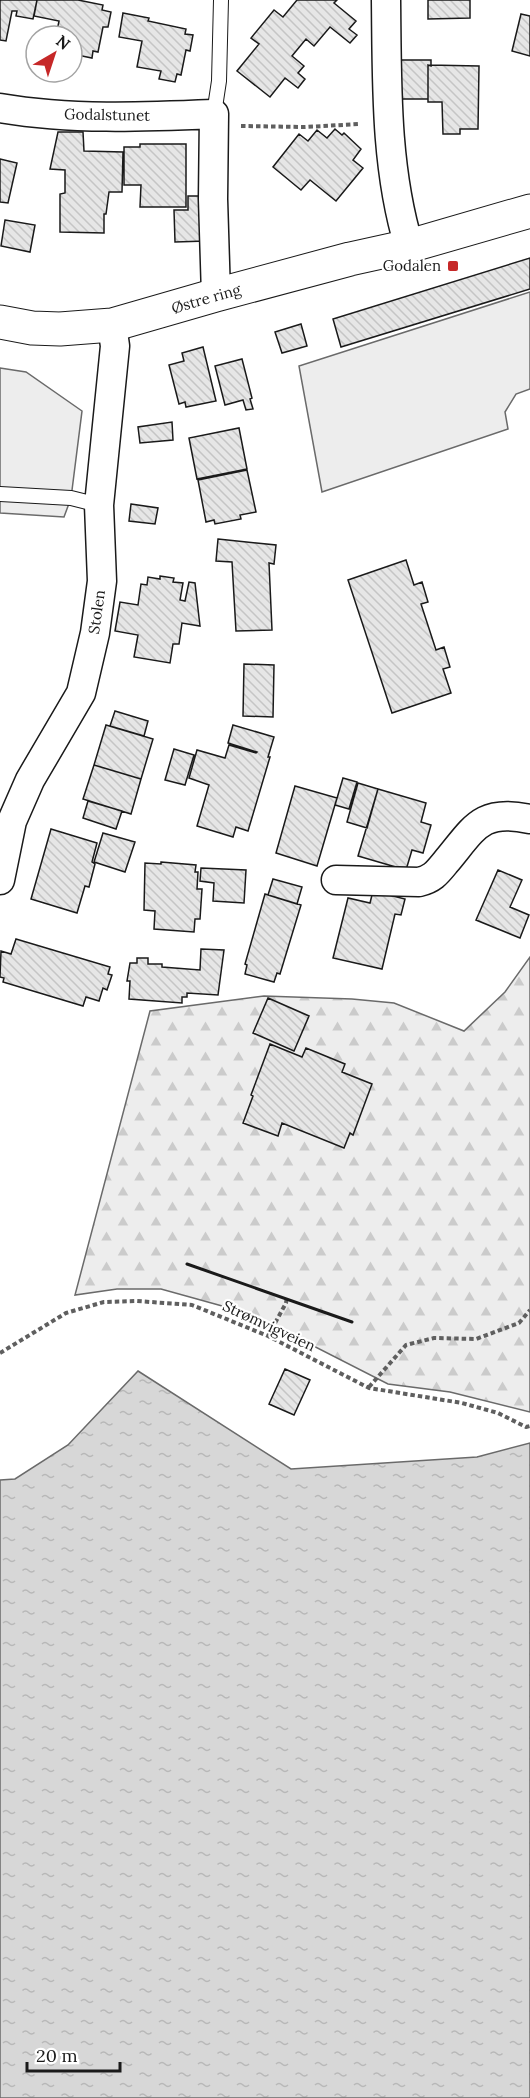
<svg xmlns="http://www.w3.org/2000/svg" width="530" height="2098" font-family="Lora,serif">
	<style>
		.forest { fill: url(#forest-firs); stroke: #6a6a6a; stroke-width: 1.5 }
		.built { fill: #ededed; stroke: #6a6a6a; stroke-width: 1.5 }
		.water { fill: url(#water-ripples); stroke: #6a6a6a; stroke-width: 1.5 }
		.building { fill: url(#building-back-hatch); stroke: #1a1a1a; stroke-width: 1.5 }
		.lines { fill: none; stroke-linecap: round; stroke-linejoin: round }
		.lane-casing { stroke: #1a1a1a; stroke-width: 16 }
		.street-casing { stroke: #1a1a1a; stroke-width: 31 }
		.secondary-casing { stroke: #1a1a1a; stroke-width: 35 }
		.path { stroke: #5f5f5f; stroke-width: 4; stroke-dasharray: 4.5 3; stroke-linecap: butt }
		.lane { stroke: #fff; stroke-width: 14 }
		.street { stroke: #fff; stroke-width: 28 }
		.secondary { stroke: #fff; stroke-width: 33 }
		.wall { stroke: #1a1a1a; stroke-width: 3 }
		.poi-dot { fill: #c62828; stroke: #fff; stroke-width: 2 }
		.labels { text-anchor: middle; stroke-width: 4.5; stroke-linejoin: round; paint-order: stroke }
		.street-label { font-size: 15px; fill: #1a1a1a; stroke: #fff }
		.poi-label { font-size: 15px; fill: #1a1a1a; stroke: #fff; text-anchor: end }
	</style>
	<defs>
		<pattern id="forest-firs" width="22" height="20" patternUnits="userSpaceOnUse" patternTransform="scale(1.5)"><rect width="22" height="20" fill="#ededed"/><path d="M5 1l3.5 6h-7zM16 11l3.5 6h-7z" fill="#cbcbcb"/></pattern>
		<pattern id="water-ripples" width="26" height="14" patternUnits="userSpaceOnUse" patternTransform="scale(1.5)"><rect width="26" height="14" fill="#d7d7d7"/><path d="M2 4q2-2 4 0t4 0M15 11q2-2 4 0t4 0" fill="none" stroke="#b8b8b8"/></pattern>
		<pattern id="building-back-hatch" width="6" height="6" patternUnits="userSpaceOnUse" patternTransform="scale(1.5)"><rect width="6" height="6" fill="#e6e6e6"/><path d="M-1 5l2 2M0 0l6 6M5-1l2 2" fill="none" stroke="#c5c5c5"/></pattern>
	</defs>
	<rect width="100%" height="100%" fill="#fff"/>
	<path class="forest" d="M530 957V1412L450 1392 388 1384 251 1314 161 1289H117L75 1295 150 1011 264 996 352 999 394 1003 464 1031 505 992Z"/>
	<path class="built" d="M530 292V389L516 394 505 412 508 429 322 492 299 366Z
		M0 368 26 372 82 411 71 498 64 517 0 513Z"/>
	<path class="water" d="M138 1371 291 1469 477 1457 530 1443V2098H0V1480L15 1479 68 1445Z"/>
	<path class="building" d="M0 0H37L33 19 16 16 17 11H12L6 41 0 40Z
		M37 0H78L103 5 102 10 111 12 108 27H103L98 52 93 51 92 58 77 55 78 49 72 47V36H56L59 21 34 16Z
		M297 0H337L334 3 356 21 349 29 357 35 350 43 330 27 314 46 306 39 292 56 304 66 298 73 305 79 298 88 285 78 270 97 237 71 259 44 251 38 274 10 283 17Z
		M428 0H470V18L428 19Z
		M123 13 149 18 148 21 186 29 185 34 193 35 190 51 186 50 181 75 177 74 175 82 159 79 161 71 137 67 142 41 119 37Z
		M521 14 530 16V56L512 51Z
		M401 60H431V66L428 65V99H401Z
		M428 65 479 66 478 129H460V134H443L442 102H428Z
		M335 129 342 135 344 133 361 149 353 160 363 168 336 201 310 180 301 190 273 167 299 134 308 141 317 130 327 138Z
		M58 132H83L84 151 123 152 122 192H109L106 214H104V233L60 232V194L65 193V170L50 169Z
		M140 144H186V207H140L141 185H124V147H140Z
		M0 159 17 163 8 203 0 202Z
		M188 196H206V241L175 242 174 210H188Z
		M5 220 35 225 30 252 1 246Z
		M530 258V289L341 347 333 319Z
		M301 324 307 346 282 353 275 332Z
		M203 347 216 401 186 407 185 402 179 404 169 365 184 361 182 353Z
		M242 359 252 398 250 399 253 409 246 410 243 400 225 405 215 366Z
		M172 422 173 440 140 443 138 427Z
		M239 428 247 469 197 479 189 438Z
		M247 470 256 512 240 515 241 519 215 524 214 520 206 522 198 480Z
		M131 504 158 508 155 524 129 521Z
		M218 539 276 545 274 564 269 563 272 630 236 631 232 562 216 561Z
		M406 560 414 585 422 582 428 602 421 604 436 650 444 647 450 667 443 669 451 693 392 713 348 580Z
		M160 576 174 578 173 582 183 583 180 600 185 601 189 582 195 583 200 626 182 623 179 644H173L170 663 134 657 138 635 115 631 120 602 138 605 141 584 147 585 148 577 160 579Z
		M244 664 274 665 273 717 243 716Z
		M115 711 148 721 144 736 110 726Z
		M106 725 153 739 141 779 94 765Z
		M233 725 274 737 268 757H270L248 831 236 827 233 837 197 826 209 785 189 778 197 750 225 758 229 745 256 753 257 752 228 743Z
		M174 749 194 755 185 785 165 780Z
		M94 765 141 779 131 814 83 799Z
		M343 778 357 782 349 809 335 805Z
		M358 783 378 789 367 828 347 822Z
		M295 786 337 798 317 866 276 853Z
		M378 789 426 803 421 822 431 825 423 853 412 850 406 870 358 856Z
		M88 801 122 811 116 829 83 818Z
		M51 829 97 843 92 862 95 864 89 887 85 886 77 913 31 899Z
		M103 833 135 842 125 872 94 862Z
		M161 862 196 865 195 872H198L197 889H202L200 919H195L194 932 154 929 155 911 144 910 145 863 161 864Z
		M201 868 246 870 244 903 213 901 214 883 200 881Z
		M498 870 522 880 510 907 529 915 520 938 476 920Z
		M273 879 302 887 297 904 268 895Z
		M373 891 405 899 401 915 395 914 382 969 333 958 348 898 370 903Z
		M265 894 301 905 280 974 277 973 274 982 245 974 247 965 245 964Z
		M16 939 110 967 108 974 112 975 107 990 103 988 99 1001 86 997 83 1006 3 982 4 978 0 977 1 951 11 954Z
		M201 949 224 950 218 995 187 993V997H182V1003L129 999 130 981H127L130 963H137V958H148V964H162V967L200 970Z
		M268 998 309 1016 294 1051 253 1033Z
		M270 1044 302 1057 306 1048 345 1064 342 1072 372 1084 353 1135 350 1133 344 1148 282 1123 278 1136 243 1123 253 1096 251 1095Z
		M285 1369 310 1380 294 1415 269 1404Z"/>
	<g class="lines">
		<defs>
			<path id="lane" d="M214 114 219 81 221 0
				M0 494 71 498 99 505"/>
			<path id="street" d="M386 0C387 82 385 167 409 246
				M0 108C70 120 143 117 214 114L213 199 216 295
				M0 880 12 821 30 780 81 693 95 633 102 581 99 505 115 346 112 325
				M336 880 419 882C432 879 436 874 445 863 474 829 480 808 530 819"/>
			<path id="secondary" d="M0 322 32 328 60 329 112 325 216 295 350 259 409 246 530 211"/>
		</defs>
		<use href="#lane" class="lane-casing"/>
		<use href="#street" class="street-casing"/>
		<use href="#secondary" class="secondary-casing"/>
		<path class="path" d="M241 126 305 127 360 124
			M268 1336 286 1303 287 1296
			M0 1353 66 1313 104 1302 137 1301 192 1305 268 1336 369 1388 462 1403 498 1413 526 1427 530 1426
			M369 1387 406 1345 434 1338 476 1339 519 1323 530 1310"/>
		<use href="#lane" class="lane"/>
		<use href="#street" class="street"/>
		<use href="#secondary" class="secondary"/>
		<path class="wall" d="M187 1264 352 1322"/>
	</g>
	<rect class="poi-dot" x="447" y="260" width="12" height="12" rx="3"/>
	<g class="labels">
		<g class="street-label">
			<text transform="translate(107 115) rotate(1)" y="5">Godalstunet</text>
			<text transform="translate(206 299) rotate(-16)" y="5">Østre ring</text>
			<text transform="translate(97 612) rotate(-82)" y="5">Stolen</text>
			<text transform="translate(269 1326) rotate(25)" y="5">Strømvigveien</text>
		</g>
		<g class="poi-label">
			<text x="441" y="271">Godalen</text>
		</g>
	</g>
	<g transform="translate(54 54) rotate(39)"><circle r="28" fill="#ffffff" stroke="#a3a3a3" stroke-width="1.5"/>
	<path d="M0-4.5L10 22L0 15L-10 22Z" fill="#c62828"/>
	<text y="-9" font-size="16" font-weight="bold" text-anchor="middle" fill="#1a1a1a">N</text>
	</g>
	<path d="M27 2062v9h93v-9" fill="none" stroke="#1a1a1a" stroke-width="3"/>
	<text x="36" y="2062" font-size="18" fill="#1a1a1a" stroke="#ffffff" stroke-width="4.5" paint-order="stroke">20 m</text>
</svg>
